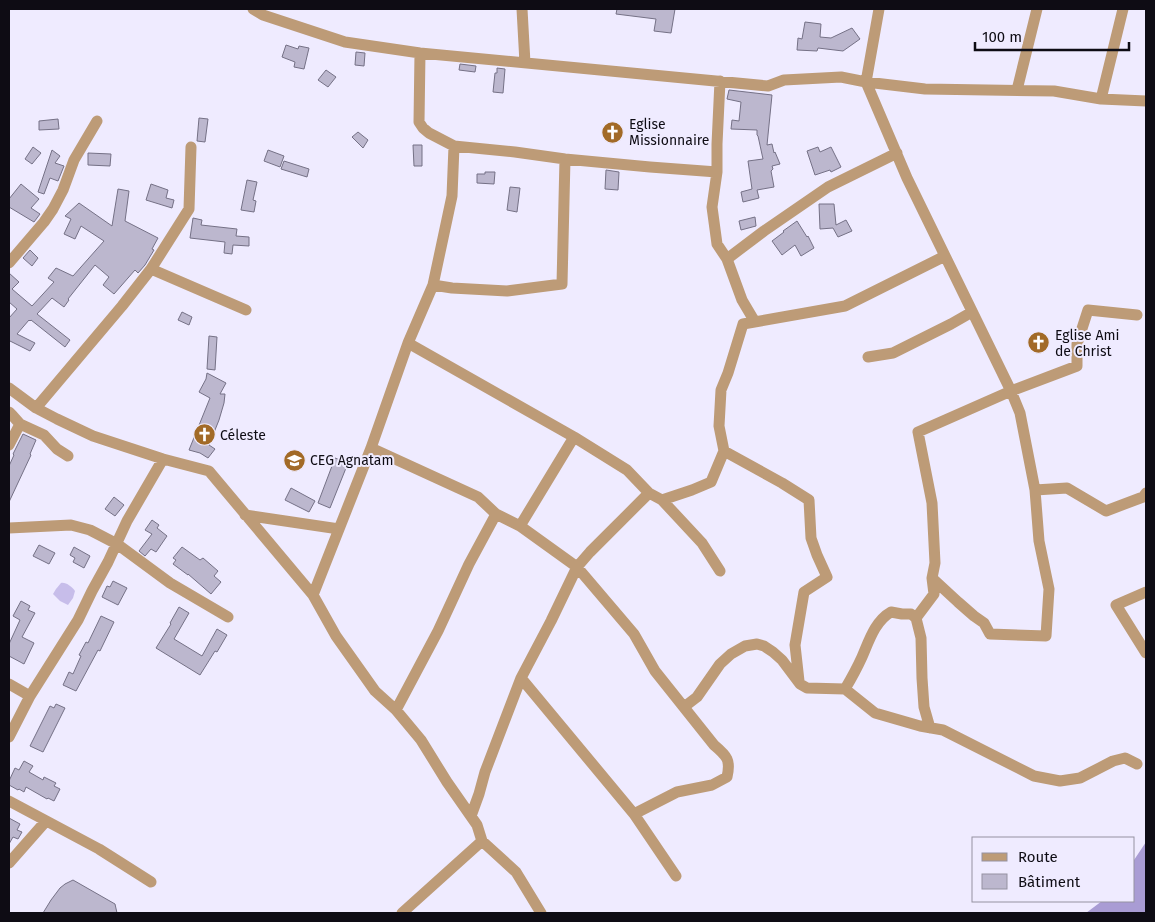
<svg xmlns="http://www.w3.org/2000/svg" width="1155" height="922" font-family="'Fira Sans',sans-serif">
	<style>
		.green { fill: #c7bdea }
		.water { fill: #a99cd4 }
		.building { fill: #bcb7ce; stroke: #757186 }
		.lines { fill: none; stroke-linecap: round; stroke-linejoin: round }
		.minor { stroke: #bd9b77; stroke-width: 11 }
		.labels { text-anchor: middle; stroke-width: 4; stroke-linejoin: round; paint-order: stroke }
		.poi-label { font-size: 14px; fill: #0e0c14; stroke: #efebff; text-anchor: start }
	</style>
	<rect width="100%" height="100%" fill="#efebff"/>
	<path class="green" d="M61 583C66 582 72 587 75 591L73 598 68 605 60 601 53 594 56 589Z"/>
	<path class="water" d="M1146 842V913H1086L1102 901H1134V860Z"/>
	<path class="building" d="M617 9H675L671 33 654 31 656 19 616 14Z
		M805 22 821 24 820 37 831 38 852 28 860 39 843 51 818 48 817 51 797 50 798 38 802 39Z
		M286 45 298 49 299 46 309 48 304 69 294 67 295 62 282 57Z
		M356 52 365 53 364 66 355 65Z
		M460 64 476 66 475 72 459 70Z
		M497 68 505 69 503 93 493 92 495 73H497Z
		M326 70 336 77 328 87 318 80Z
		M729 90 772 95 767 145 772 144 774 153 775 152 780 164 772 166 773 169 771 171 774 187 757 190 759 198 743 202 741 192 752 189 748 161 763 159 758 136 757 135V130L731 129 732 120 739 121 741 102 727 99Z
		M199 118 208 119 205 142 197 141Z
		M58 119 59 129 39 130V121Z
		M358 132 368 140 363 148 352 137Z
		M413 145H422V166H414Z
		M33 147 41 153 32 164 25 159Z
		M818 147 820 152 831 147 841 167 831 172 830 170 815 175 807 151Z
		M52 150 60 156 55 163 64 166 58 181 50 178 44 194 38 192Z
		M268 150 284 156 280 167 264 161Z
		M88 153 111 154 110 166 88 165Z
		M284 161 309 169 307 177 281 169Z
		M606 170 619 172 618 190 605 189Z
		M485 172H495L494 184 477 183V174H485Z
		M247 180 257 182 253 200 256 201 254 212 241 210Z
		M21 184 39 199 31 208 40 214 34 222 9 207V199Z
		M151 184 168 190 166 198 174 200 172 208 146 200Z
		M510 187 520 188 517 212 507 210Z
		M118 189 129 191 125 221 158 238 152 249 154 250 145 265 138 273 135 270 114 294 103 285 109 277 95 265 68 299 69 300 64 307 52 298 37 314 70 340 65 347 31 320 30 321 29 320 17 334 35 343 30 351 10 341 9 343V318L17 309 9 302V273L19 282 12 289 32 306 54 282 48 278 56 268 73 276 104 241 81 226 75 239 64 234 71 219 65 216 79 203 112 226Z
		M819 204H834L836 225 846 220 852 231 838 237 833 228 820 229Z
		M755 217 756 226 741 230 739 221Z
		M193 218 202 220 201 225 237 229 236 236 249 237V246L233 245 232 254 224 253 225 242 190 238Z
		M797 221 807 237 808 236 814 248 801 256 795 245 782 255 772 241 784 232 783 231Z
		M30 250 38 258 32 266 23 258Z
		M182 312 192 317 189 325 178 320Z
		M209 336 217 337 215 370 207 369Z
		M207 373 226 383 220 394H225L224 403 219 420 209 445 215 449 208 458 200 453 189 450 210 398 199 392 206 379Z
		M23 434 36 440 30 454 31 455 9 502V466L14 455 13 454Z
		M335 458 348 463 330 508 318 503Z
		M291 488 315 501 309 512 285 500Z
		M114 497 124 505 115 516 105 509Z
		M152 520 159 525 157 528 167 536 156 552 151 549 145 556 139 551 152 534 145 530Z
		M39 545 55 553 49 564 33 556Z
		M74 547 90 556 84 568 73 562 75 558 70 555Z
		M182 547 200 560 203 558 218 571 214 576 221 582 211 594 188 574V575L173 564 176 560 173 558Z
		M113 581 127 588 118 605 102 597 107 586 110 587Z
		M21 601 30 606 28 610 35 613 22 637 34 643 24 664 9 656V644L20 620 13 616Z
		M179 607 189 613 174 639 202 656 217 629 227 635 217 652 215 651 200 675 156 648 171 624 170 623Z
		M101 616 114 622 100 651 98 650 76 691 63 685 69 672 73 674 81 656 79 655 86 642 88 643Z
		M56 704 65 708 43 752 30 746 50 706 54 708Z
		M24 761 33 766 29 772 43 780 44 777 56 783 54 786 60 789 54 801 48 798 47 799 26 787 24 792 19 789 18 790 9 785V781L15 768 19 770Z
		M9 818 20 824 17 830 22 832 18 839 13 837 9 844Z
		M73 880 115 904 117 913H43L51 900 60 888 65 884Z"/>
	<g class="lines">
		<path class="minor" d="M253 9 263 15 345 42 420 53 768 86 784 80 841 77 866 82 925 89 1054 91 1101 99 1146 101
			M522 9 525 63
			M879 9 866 82 907 178 1011 391 1020 413 1035 490 1067 488 1106 511 1143 497 1146 493
			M420 53 419 122 423 128 429 133 454 146 515 152 565 159 650 167 717 172
			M720 81 717 144V172L712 207 717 244 727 259
			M1017 90 1037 9
			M1101 99 1123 9
			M9 263 44 222 53 209 63 190 74 160 97 121
			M151 269 246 310
			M433 285 452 288 507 291 562 284 565 159
			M755 322 742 300 727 259 764 231 828 187 897 153
			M408 343 574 437 627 470 649 493 662 500 702 543 720 571
			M868 357 893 353 951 324 972 312
			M9 388 36 408 57 419 93 436 163 459 209 471 313 595 336 636 375 691 396 710 421 740 447 782 477 825 482 841 516 872 541 913
			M36 408 122 306 151 269 189 209 191 147
			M9 412 12 415 20 424 44 435 57 449 68 456
			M9 445 20 424
			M371 448 478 497 496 514 520 526 577 567 634 634 655 671 714 745C727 756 731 760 727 777L712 785 677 792 634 814
			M724 451 782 483 809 500 811 538 817 555 827 577 804 592 795 645 799 681
			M1035 490 1039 541 1049 589 1046 636 990 634 984 623 974 616 958 602 932 578 935 563 932 503 918 432 1011 391 1077 366V344L1088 310 1137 315
			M662 500 692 490 711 482 724 451 719 426 721 390 728 373 743 324 845 306 945 256
			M245 515 339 529
			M520 526 574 437
			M9 528 71 525 90 530 117 544 170 583 228 617
			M1146 592 1116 605 1146 653
			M313 595 371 448 408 343 433 285 452 196 454 146
			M521 678 634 814 676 876
			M9 684 30 696
			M845 689C851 679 857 668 862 657 869 641 875 621 891 612L902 614H911L916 618
			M684 707 697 697 720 664 731 654 745 646 757 644 764 646 773 652 782 660 800 684 807 688 845 689 875 713 920 726 943 730 1034 776 1060 781 1080 778 1113 761 1125 758 1137 764
			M396 710 438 631 469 564 496 514
			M930 728 924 707 922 678 921 638 916 618 934 594 932 578
			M9 737 30 696 78 620 92 591 108 562 127 521 163 459
			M9 801 99 849 151 882
			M471 816 479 794 485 772 521 678 551 621 577 567 590 552 649 493
			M9 863 46 821
			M402 913 482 841"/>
	</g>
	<defs>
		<symbol id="church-disc" viewBox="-11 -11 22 22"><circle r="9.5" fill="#a26a27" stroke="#efebff"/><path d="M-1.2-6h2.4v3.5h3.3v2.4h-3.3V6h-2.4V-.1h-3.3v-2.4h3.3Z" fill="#fff"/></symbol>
		<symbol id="school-disc" viewBox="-11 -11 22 22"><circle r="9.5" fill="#a26a27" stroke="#efebff"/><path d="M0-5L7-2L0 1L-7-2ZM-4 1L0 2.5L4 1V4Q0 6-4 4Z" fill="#fff"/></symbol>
	</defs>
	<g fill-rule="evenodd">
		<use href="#church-disc" x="600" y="120" width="25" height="25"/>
		<use href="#church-disc" x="1026" y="330" width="25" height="25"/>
		<use href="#church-disc" x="192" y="422" width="25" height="25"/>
		<use href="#school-disc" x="282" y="448" width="25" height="25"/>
	</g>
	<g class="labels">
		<g class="poi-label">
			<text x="629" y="129">Eglise<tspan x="629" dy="16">Missionnaire</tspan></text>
			<text x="1055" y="340">Eglise Ami<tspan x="1055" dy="16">de Christ</tspan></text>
			<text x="220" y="440">Céleste</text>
			<text x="310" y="465">CEG Agnatam</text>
		</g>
	</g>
	<rect width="1155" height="922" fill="none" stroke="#0e0c14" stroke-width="20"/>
	<rect x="972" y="837" width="162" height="65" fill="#efebff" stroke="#9592a1"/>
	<rect x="982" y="853" width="25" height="8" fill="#bd9b77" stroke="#9592a1"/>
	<text x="1018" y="862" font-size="15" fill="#0e0c14">Route</text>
	<rect x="982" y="874" width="25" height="15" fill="#bcb7ce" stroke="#9592a1"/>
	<text x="1018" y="887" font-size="15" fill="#0e0c14">Bâtiment</text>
	<path d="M975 42v8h154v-8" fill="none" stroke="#0e0c14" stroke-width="2.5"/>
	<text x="982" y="42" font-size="15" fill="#0e0c14" stroke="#efebff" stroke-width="4" paint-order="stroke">100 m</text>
</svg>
